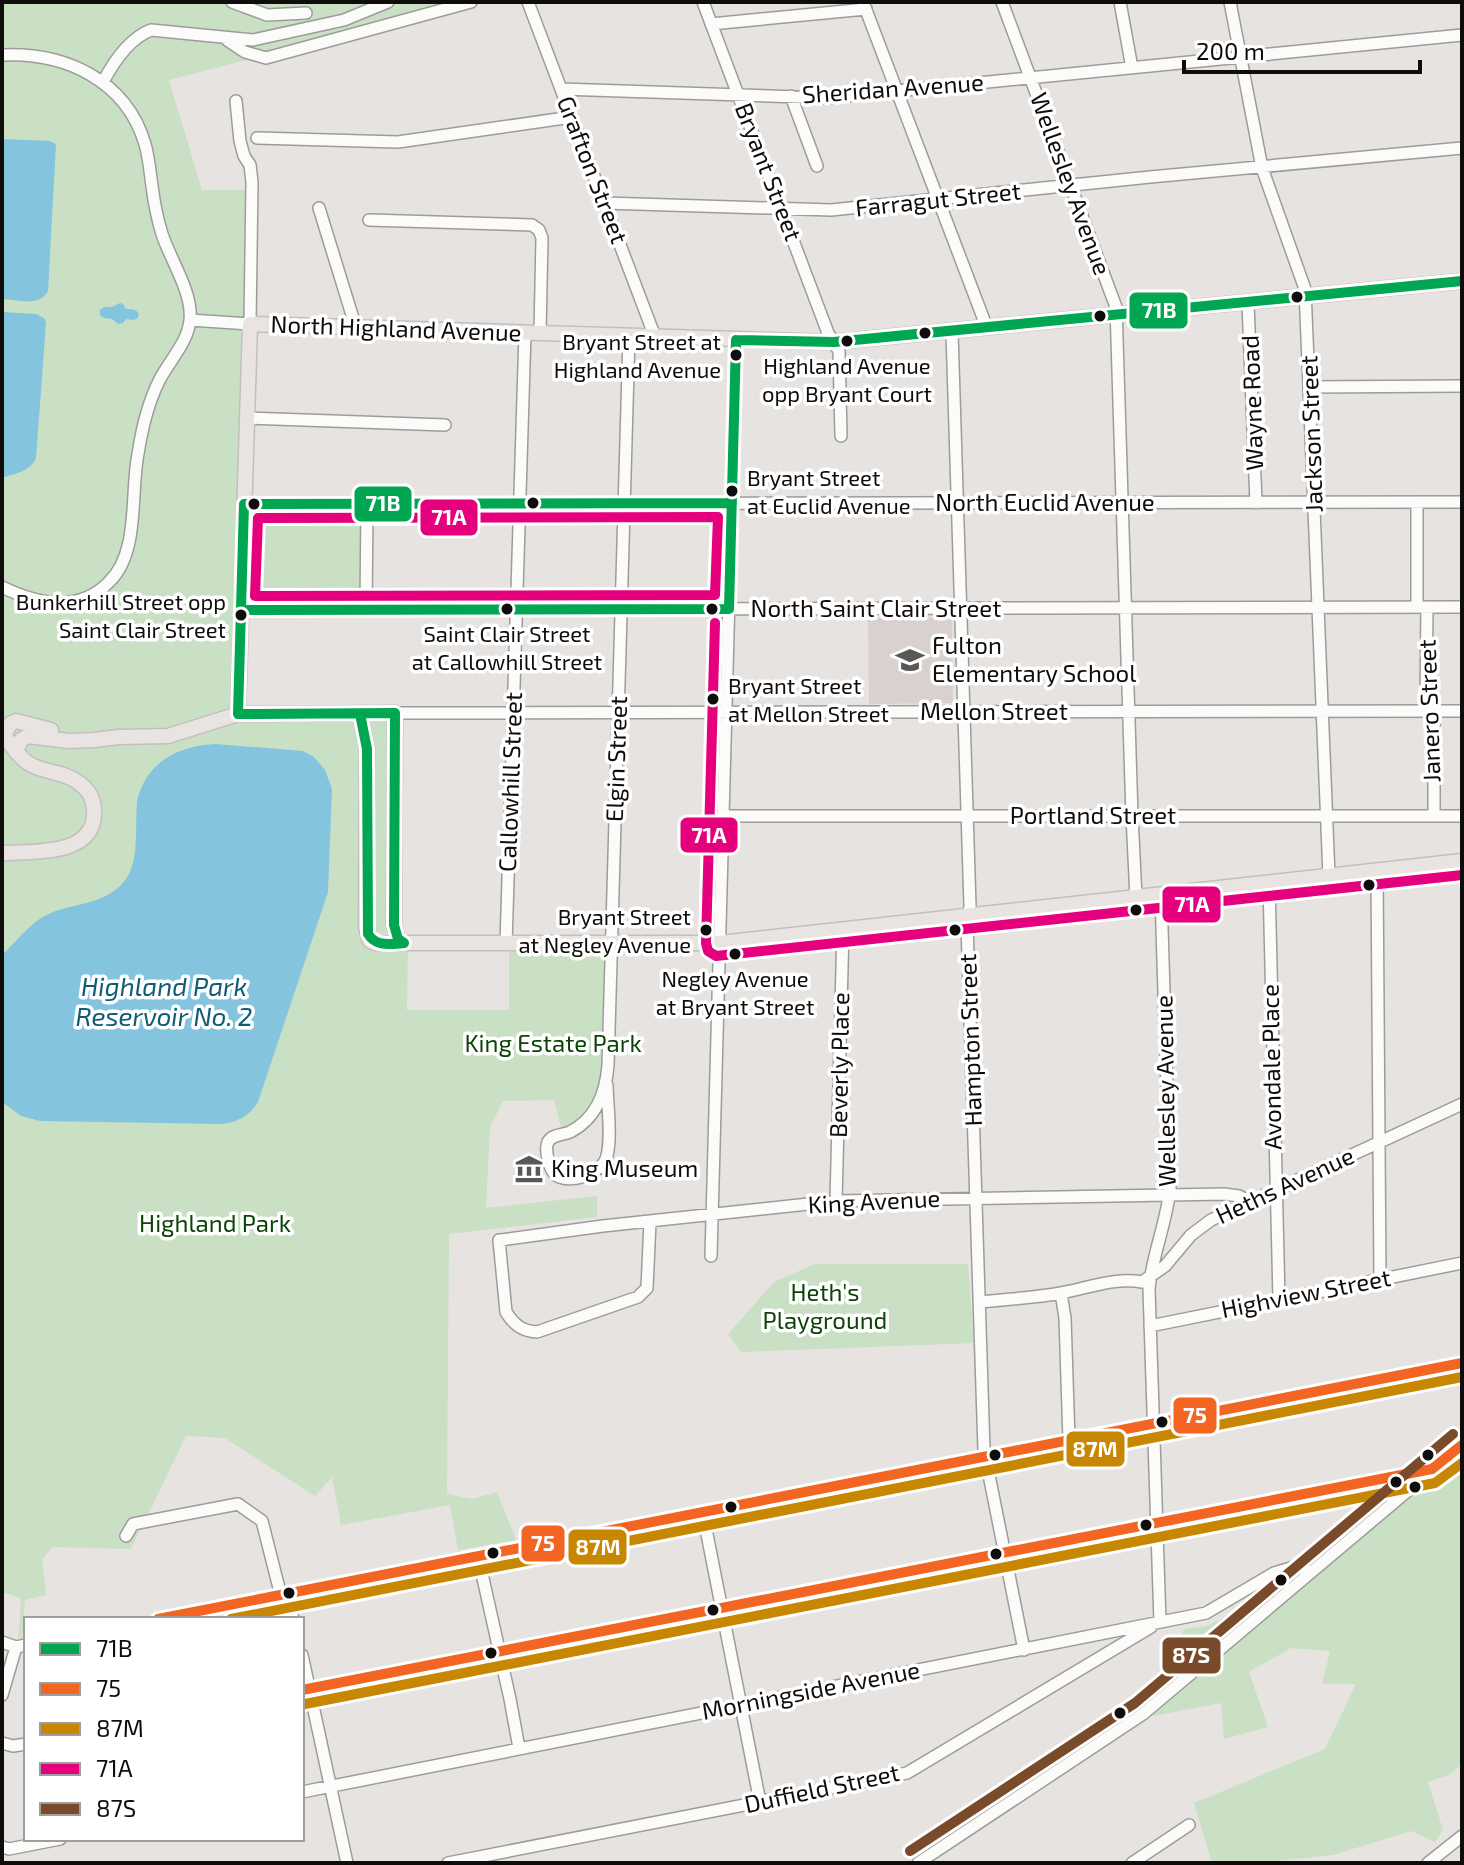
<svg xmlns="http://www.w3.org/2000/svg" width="1464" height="1865" font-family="'Exo 2',sans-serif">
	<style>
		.built { fill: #d9d1cd }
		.green { fill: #c9e0c4 }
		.water { fill: #84c4de }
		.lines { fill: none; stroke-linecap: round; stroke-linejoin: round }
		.minor-casing { stroke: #9e9c9b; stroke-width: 14 }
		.major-casing { stroke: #c1c0bf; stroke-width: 17 }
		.minor { stroke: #fbfbfa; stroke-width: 11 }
		.major { stroke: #e9e3e1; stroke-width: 14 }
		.bus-1-casing { stroke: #fff; stroke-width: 16 }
		.bus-2-casing { stroke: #fff; stroke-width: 16 }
		.bus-3-casing { stroke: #fff; stroke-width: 16 }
		.bus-4-casing { stroke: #fff; stroke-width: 16 }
		.bus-5-casing { stroke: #fff; stroke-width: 16 }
		.bus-1 { stroke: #00a651; stroke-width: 10 }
		.bus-2 { stroke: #f26522; stroke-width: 10 }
		.bus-3 { stroke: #c88702; stroke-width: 10 }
		.bus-4 { stroke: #e5007d; stroke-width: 10 }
		.bus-5 { stroke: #7a4b2a; stroke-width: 10 }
		.bus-dot { fill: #0e0d0c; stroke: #fff; stroke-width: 3 }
		.labels { text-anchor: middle; stroke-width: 7; stroke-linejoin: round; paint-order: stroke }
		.bus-label { font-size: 22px; fill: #0e0d0c; stroke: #fff; text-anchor: end }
		.street-label { font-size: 24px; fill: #0e0d0c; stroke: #fff }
		.poi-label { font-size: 24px; fill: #0e0d0c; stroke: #fff; text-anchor: start }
		.park-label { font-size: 24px; fill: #0b4406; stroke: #fff }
		.water-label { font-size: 26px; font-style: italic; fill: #105b75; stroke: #fff }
		.line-badge { stroke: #fff; stroke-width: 3 }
		.badge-label { font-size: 22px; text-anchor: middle; font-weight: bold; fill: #fff }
	</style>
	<rect width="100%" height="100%" fill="#e6e3e1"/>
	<path class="built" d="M952 617 953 703 869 704 868 618Z"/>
	<path class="green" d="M2 2H471L169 80 202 190H252L238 714H360L368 934 408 943 407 1010H509V943L612 944 608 1065 596 1109 563 1134 554 1100 503 1101 490 1127 486 1208 597 1196V1217L449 1234 447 1494 472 1499 497 1492 516 1540 458 1550 450 1505 341 1525 332 1477 315 1496 225 1438 186 1436 131 1549 52 1547 42 1560 46 1595 25 1600 22 1645 18 1646 21 1598 2 1592Z
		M254 511H362L361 599 252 600Z
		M389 720 390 929 389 933H372L369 922 370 724 372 721Z
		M815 1264H968L974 1343 741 1352 728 1334 774 1282Z
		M1462 1454V1763L1451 1774 1428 1782 1443 1830 1435 1842 1411 1831 1333 1855 1259 1863H1212L1194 1803 1325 1749 1356 1684H1322L1330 1651 1291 1648 1249 1672 1268 1727 1224 1739 1221 1703 1153 1716 1184 1629 1207 1626 1331 1563Z"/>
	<path class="water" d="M2 139 50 141 56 144 48 291C40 307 19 300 2 299Z
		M120 303 123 304 126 309C132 309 136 309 139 314L138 318 134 320 126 319 123 323 118 324 112 319 104 318 100 315V310L104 307H112Z
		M2 312 36 314 44 318 46 323 36 458C31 471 14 474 2 478Z
		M215 744 303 751 314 757 325 770 332 789 328 892 258 1102C249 1116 238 1122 222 1124L40 1121 21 1116 2 1102V955C13 945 31 923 43 917 56 909 75 906 90 902 145 886 134 848 137 801 146 762 178 746 215 744Z"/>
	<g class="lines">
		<defs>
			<path id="minor" d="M232 2 267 15 306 13
				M528 2 655 337
				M703 2 828 333 839 351 841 436
				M863 2 987 328
				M1002 2 1116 307 1132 816 1136 897
				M1120 2 1132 68
				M1230 2 1262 168 1305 289 1329 876
				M711 24 866 9
				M227 40 245 52 266 58 471 2
				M2 55C65 52 126 80 145 144 149 158 150 172 152 186 154 202 157 218 162 234 170 259 193 293 190 320 188 342 170 360 160 379 148 402 142 428 138 454 130 494 140 552 109 582 79 613 37 604 2 587
				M103 82C113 63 130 38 151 30L253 40 344 20 388 2
				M561 89 827 98 1462 35
				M791 96 817 166
				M257 138 398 142 572 117
				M605 203 831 210 1150 177 1462 148
				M319 208 356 328
				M369 220 532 225 539 230 542 238 540 333
				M1248 303 1256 503
				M190 320 250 324 252 182 250 165 244 156 240 141 236 101
				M952 332 970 906 967 925 984 1450 1024 1650
				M1310 387 1462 386
				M247 418 445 425
				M1417 502V607
				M244 504 1462 502
				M1427 607 1426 703 1434 718V816
				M366 609 367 504
				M241 610 1462 607
				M395 713 1462 711
				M723 816H1462
				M1377 871 1380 1280
				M1269 883 1279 1299
				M506 944 525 333
				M607 1085C607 1102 614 1152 603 1164 599 1170 589 1174 582 1177 575 1179 564 1180 557 1176 550 1172 544 1150 548 1142 552 1134 563 1135 570 1132 596 1119 606 1092 608 1065L629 336
				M836 1201 843 929
				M650 1222 647 1288 638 1297 537 1332C522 1331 514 1325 506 1312L499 1240H501L603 1226 836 1201 1224 1194 1239 1196 1250 1202
				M711 1256 736 340
				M1061 1293 1065 1318 1069 1440
				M980 1302C1007 1299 1034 1298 1061 1293 1088 1288 1115 1277 1142 1282L1165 1266 1191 1235 1211 1220 1462 1104
				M1150 1326 1462 1263
				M704 1512V1519L760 1802
				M126 1536 133 1524 238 1504 262 1521 279 1588 289 1601 293 1619
				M478 1556 510 1699 519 1748
				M158 1619 1462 1363
				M1160 1622 1149 1289C1152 1255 1167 1222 1170 1188L1161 895
				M2 1642 16 1647 26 1645
				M302 1655 347 1863
				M302 1690 1432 1469
				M2 1695 16 1647
				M2 1743 13 1746 26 1744
				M302 1792 1206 1613 1274 1573 1294 1567 1309 1572
				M2 1847 9 1849 60 1839
				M448 1863 907 1773 1151 1627
				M918 1863 1143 1714 1462 1445
				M1132 1863 1189 1825
				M1428 1863 1462 1836"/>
			<path id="major" d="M238 714 250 324 834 342 1462 281
				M360 714 367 749 366 927 370 941 376 943H720L1462 861
				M16 752 21 740 28 736 69 741 94 740 119 737 168 736 238 714 395 713 394 925 398 939 404 943
				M2 853C31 851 92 857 94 815 95 802 90 790 79 783 64 771 43 773 28 763 18 756 11 745 4 735L10 724 16 721 51 730"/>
		</defs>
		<use href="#minor" class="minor-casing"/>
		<use href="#major" class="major-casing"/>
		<use href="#minor" class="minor"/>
		<use href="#major" class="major"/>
		<defs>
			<path id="bus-1" d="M736 340 834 342 1462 281
				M241 610 729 609 736 340
				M238 714 244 504 732 503
				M238 714 395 713 394 925 398 939 404 943
				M360 714 367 749 368 934C376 947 390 944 404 943"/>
			<path id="bus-2" d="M158 1619 1462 1363
				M302 1690 1432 1469 1462 1445"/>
			<path id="bus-3" d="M231 1619 1462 1377
				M305 1704 1435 1483 1462 1463"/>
			<path id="bus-4" d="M718 517 715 595 255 596 258 518Z
				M715 623 706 943 708 951 716 956 1462 875"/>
			<path id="bus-5" d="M910 1851 1135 1703 1453 1434"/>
		</defs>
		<use href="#bus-1" class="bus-1-casing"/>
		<use href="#bus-2" class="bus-2-casing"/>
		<use href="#bus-3" class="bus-3-casing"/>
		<use href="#bus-4" class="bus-4-casing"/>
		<use href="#bus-5" class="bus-5-casing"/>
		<use href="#bus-1" class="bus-1"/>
		<use href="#bus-2" class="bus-2"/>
		<use href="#bus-3" class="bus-3"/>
		<use href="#bus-4" class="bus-4"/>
		<use href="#bus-5" class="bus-5"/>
	</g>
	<defs>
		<symbol id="school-bare" viewBox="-9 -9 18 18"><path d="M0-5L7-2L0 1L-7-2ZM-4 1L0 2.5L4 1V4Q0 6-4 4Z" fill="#5a5857" stroke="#fff" stroke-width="2.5" paint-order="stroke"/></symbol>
		<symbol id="museum-bare" viewBox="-9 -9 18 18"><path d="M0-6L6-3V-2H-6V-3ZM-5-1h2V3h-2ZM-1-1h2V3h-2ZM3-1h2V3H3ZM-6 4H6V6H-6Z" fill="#5a5857" stroke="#fff" stroke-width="2.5" paint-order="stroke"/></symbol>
	</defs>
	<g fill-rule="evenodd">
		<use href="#school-bare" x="890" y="640" width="40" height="40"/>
		<use href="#museum-bare" x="509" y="1149" width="40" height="40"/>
	</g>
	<g class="bus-dot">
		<circle cx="1297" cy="297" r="7"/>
		<circle cx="1100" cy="316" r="7"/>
		<circle cx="925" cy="333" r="7"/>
		<circle cx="847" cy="341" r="7"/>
		<circle cx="736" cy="355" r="7"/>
		<circle cx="732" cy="491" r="7"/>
		<circle cx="533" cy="503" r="7"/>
		<circle cx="254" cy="504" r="7"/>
		<circle cx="507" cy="609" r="7"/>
		<circle cx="712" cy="609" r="7"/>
		<circle cx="241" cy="615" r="7"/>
		<circle cx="713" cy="699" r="7"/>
		<circle cx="1369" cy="885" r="7"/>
		<circle cx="1136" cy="910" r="7"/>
		<circle cx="706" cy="930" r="7"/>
		<circle cx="955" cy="930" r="7"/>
		<circle cx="735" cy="954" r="7"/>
		<circle cx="1162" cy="1422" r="7"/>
		<circle cx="995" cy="1455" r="7"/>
		<circle cx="1428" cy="1455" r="7"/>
		<circle cx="1396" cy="1482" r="7"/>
		<circle cx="1415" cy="1487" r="7"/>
		<circle cx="731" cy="1507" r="7"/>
		<circle cx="1146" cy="1525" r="7"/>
		<circle cx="493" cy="1553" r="7"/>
		<circle cx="996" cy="1554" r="7"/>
		<circle cx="1281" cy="1580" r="7"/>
		<circle cx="289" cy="1593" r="7"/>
		<circle cx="713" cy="1610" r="7"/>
		<circle cx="491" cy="1653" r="7"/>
		<circle cx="1120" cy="1713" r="7"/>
	</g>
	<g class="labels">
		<g class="bus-label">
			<text x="721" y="350">Bryant Street at<tspan x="721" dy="28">Highland Avenue</tspan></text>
			<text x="847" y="374" text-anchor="middle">Highland Avenue<tspan x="847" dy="28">opp Bryant Court</tspan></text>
			<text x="747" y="486" text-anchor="start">Bryant Street<tspan x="747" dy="28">at Euclid Avenue</tspan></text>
			<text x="226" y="610">Bunkerhill Street opp<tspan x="226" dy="28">Saint Clair Street</tspan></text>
			<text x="507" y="642" text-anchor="middle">Saint Clair Street<tspan x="507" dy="28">at Callowhill Street</tspan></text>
			<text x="728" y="694" text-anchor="start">Bryant Street<tspan x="728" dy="28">at Mellon Street</tspan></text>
			<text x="691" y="925">Bryant Street<tspan x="691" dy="28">at Negley Avenue</tspan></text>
			<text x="735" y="987" text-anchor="middle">Negley Avenue<tspan x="735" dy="28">at Bryant Street</tspan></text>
		</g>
		<g class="street-label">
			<text transform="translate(893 89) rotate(-4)" y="8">Sheridan Avenue</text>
			<text transform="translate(592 170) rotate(69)" y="8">Grafton Street</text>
			<text transform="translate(768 172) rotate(69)" y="8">Bryant Street</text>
			<text transform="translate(1070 184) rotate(70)" y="8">Wellesley Avenue</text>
			<text transform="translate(938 200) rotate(-6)" y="8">Farragut Street</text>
			<text transform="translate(396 329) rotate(2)" y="8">North Highland Avenue</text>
			<text transform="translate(1253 403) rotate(-92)" y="8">Wayne Road</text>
			<text transform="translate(1312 434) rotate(-92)" y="8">Jackson Street</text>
			<text x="1045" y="511">North Euclid Avenue</text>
			<text x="876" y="617">North Saint Clair Street</text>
			<text transform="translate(1430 711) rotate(-92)" y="8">Janero Street</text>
			<text x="994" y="720">Mellon Street</text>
			<text transform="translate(617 759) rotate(-88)" y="8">Elgin Street</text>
			<text transform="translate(511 782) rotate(-88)" y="8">Callowhill Street</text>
			<text x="1093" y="824">Portland Street</text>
			<text transform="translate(971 1040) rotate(-92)" y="8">Hampton Street</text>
			<text transform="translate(840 1065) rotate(-89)" y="8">Beverly Place</text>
			<text transform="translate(1272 1067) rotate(-91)" y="8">Avondale Place</text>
			<text transform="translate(1166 1091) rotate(-91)" y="8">Wellesley Avenue</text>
			<text transform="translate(1285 1186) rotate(-25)" y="8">Heths Avenue</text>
			<text transform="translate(874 1202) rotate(-3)" y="8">King Avenue</text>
			<text transform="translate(1306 1294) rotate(-11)" y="8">Highview Street</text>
			<text transform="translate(811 1691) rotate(-11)" y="8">Morningside Avenue</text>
			<text transform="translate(822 1789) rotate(-12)" y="8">Duffield Street</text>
		</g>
		<g class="poi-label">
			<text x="932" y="654">Fulton<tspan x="932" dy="28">Elementary School</tspan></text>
			<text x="551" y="1177">King Museum</text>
		</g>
		<g class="park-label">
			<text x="553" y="1052">King Estate Park</text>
			<text x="215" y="1232">Highland Park</text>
			<text x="825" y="1301">Heth's<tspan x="825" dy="28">Playground</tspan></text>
		</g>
		<g class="water-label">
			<text x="164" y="996">Highland Park<tspan x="164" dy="30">Reservoir No. 2</tspan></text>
		</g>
	</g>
	<g class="line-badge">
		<rect x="1128" y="291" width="61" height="39" rx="8" fill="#00a651"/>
		<rect x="353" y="485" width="60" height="38" rx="8" fill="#00a651"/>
		<rect x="419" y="498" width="60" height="39" rx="8" fill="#e5007d"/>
		<rect x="679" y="816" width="60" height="38" rx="8" fill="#e5007d"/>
		<rect x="1161" y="885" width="61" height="39" rx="8" fill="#e5007d"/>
		<rect x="1172" y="1396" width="46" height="39" rx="8" fill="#f26522"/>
		<rect x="1065" y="1430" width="61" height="38" rx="8" fill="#c88702"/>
		<rect x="520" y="1524" width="46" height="39" rx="8" fill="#f26522"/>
		<rect x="567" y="1528" width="61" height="38" rx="8" fill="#c88702"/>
		<rect x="1161" y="1636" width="61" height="39" rx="8" fill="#7a4b2a"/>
	</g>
	<g class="badge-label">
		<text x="1159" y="318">71B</text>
		<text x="383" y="511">71B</text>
		<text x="449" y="525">71A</text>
		<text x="709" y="843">71A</text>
		<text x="1192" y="912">71A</text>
		<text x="1195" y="1423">75</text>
		<text x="1095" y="1457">87M</text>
		<text x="543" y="1551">75</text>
		<text x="598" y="1555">87M</text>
		<text x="1191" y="1663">87S</text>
	</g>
	<rect width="1464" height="1865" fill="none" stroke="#0e0d0c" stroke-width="8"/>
	<rect x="24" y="1617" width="280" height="224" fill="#ffffff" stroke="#9f9e9e" stroke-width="2"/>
	<rect x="40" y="1643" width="40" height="12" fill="#00a651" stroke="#9f9e9e" stroke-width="2"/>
	<text x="96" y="1657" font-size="24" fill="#0e0d0c">71B</text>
	<rect x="40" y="1683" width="40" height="12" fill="#f26522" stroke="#9f9e9e" stroke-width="2"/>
	<text x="96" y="1697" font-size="24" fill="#0e0d0c">75</text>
	<rect x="40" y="1723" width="40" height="12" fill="#c88702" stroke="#9f9e9e" stroke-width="2"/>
	<text x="96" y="1737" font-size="24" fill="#0e0d0c">87M</text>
	<rect x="40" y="1763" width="40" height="12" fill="#e5007d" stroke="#9f9e9e" stroke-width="2"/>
	<text x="96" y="1777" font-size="24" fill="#0e0d0c">71A</text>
	<rect x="40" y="1803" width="40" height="12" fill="#7a4b2a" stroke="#9f9e9e" stroke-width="2"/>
	<text x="96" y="1817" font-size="24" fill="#0e0d0c">87S</text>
	<path d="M1184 60v12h236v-12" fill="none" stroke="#0e0d0c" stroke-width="4"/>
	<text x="1196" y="60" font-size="24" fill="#0e0d0c" stroke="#ffffff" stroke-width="6" paint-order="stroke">200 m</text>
</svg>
